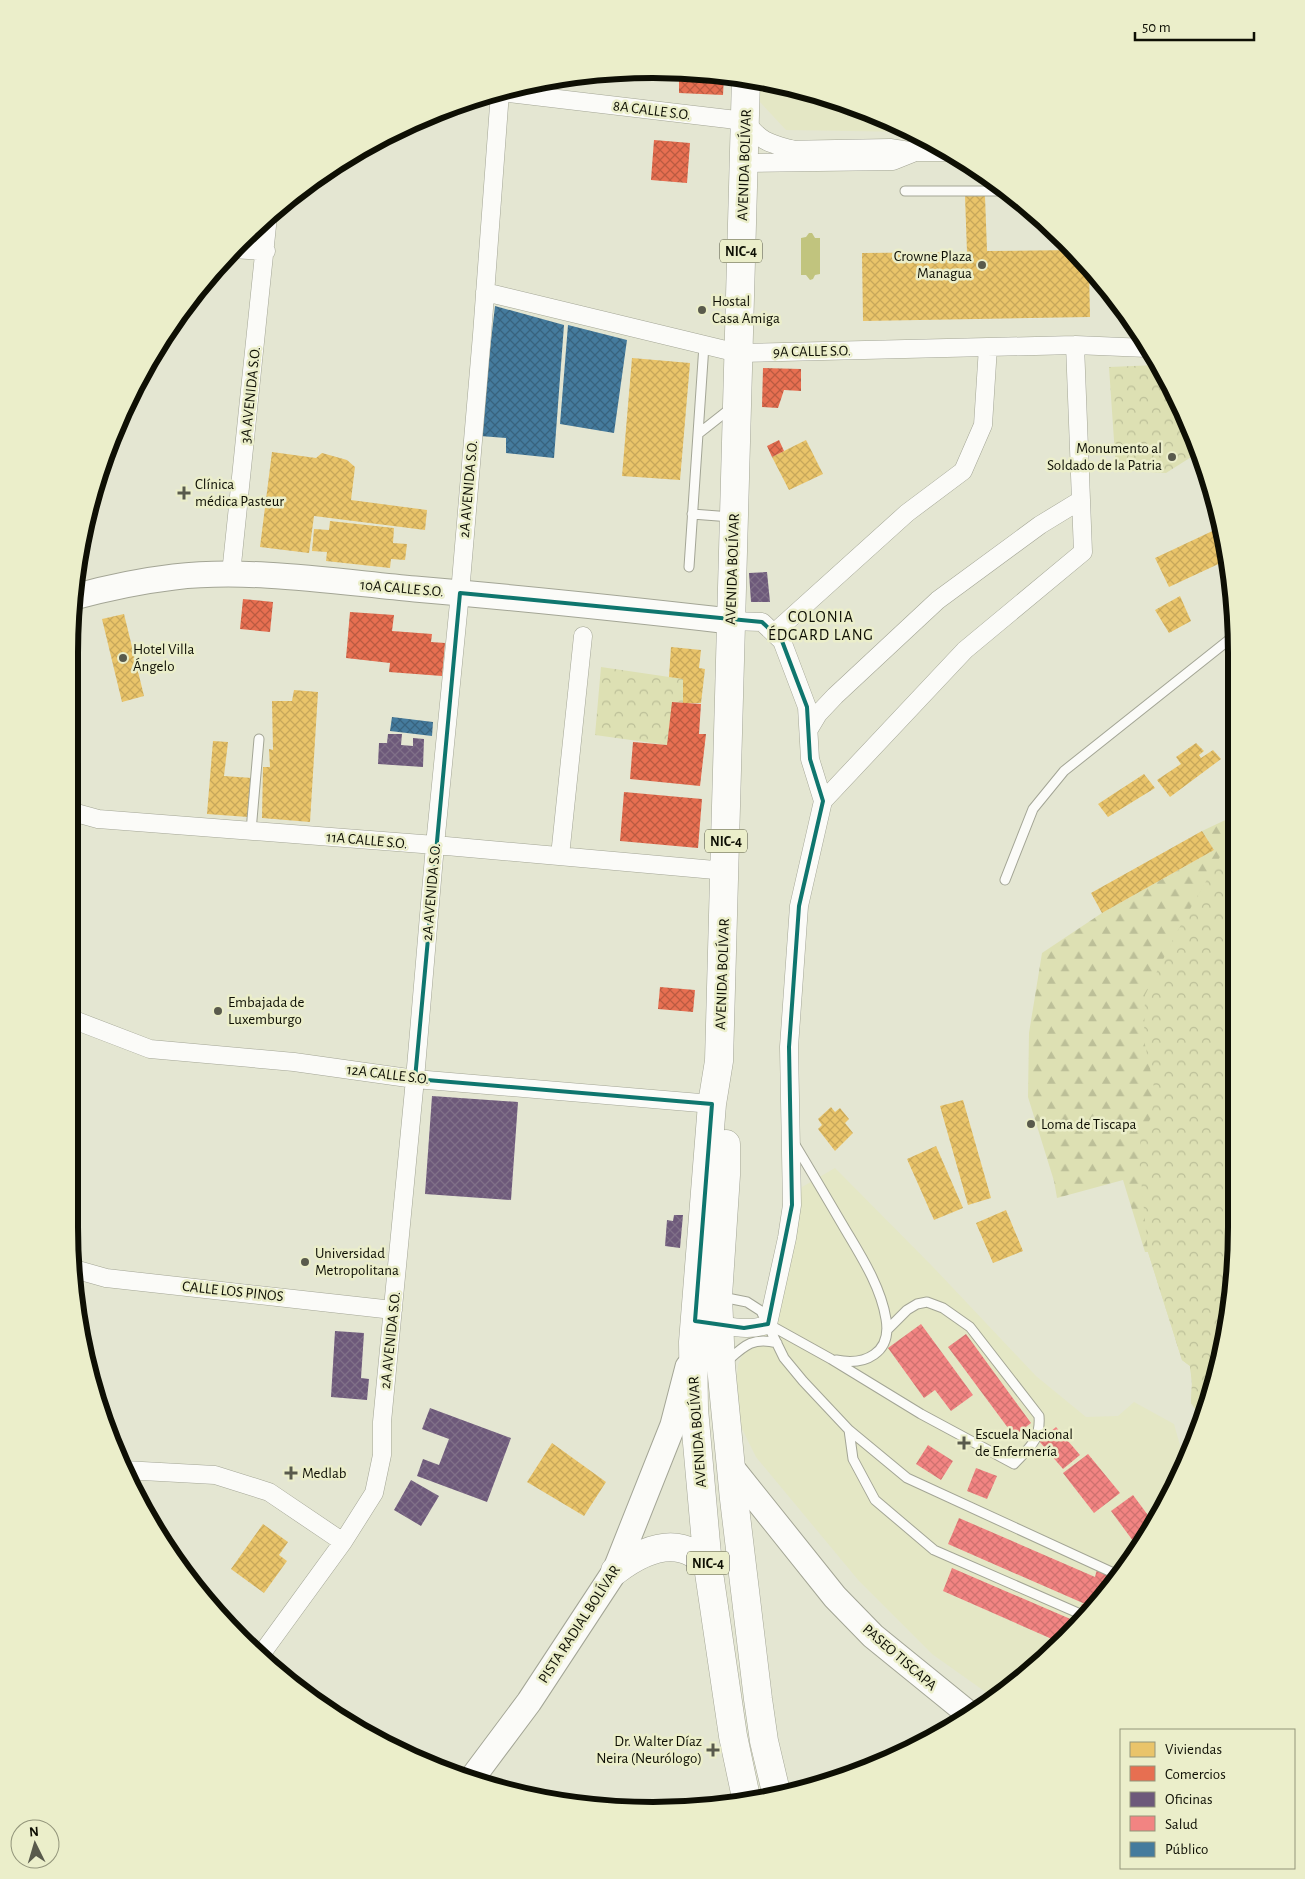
<svg xmlns="http://www.w3.org/2000/svg" width="1305" height="1879" font-family="'Alegreya Sans',sans-serif">
	<style>
		.built { fill: #e4e7c5 }
		.forest { fill: url(#forest-firs) }
		.park { fill: url(#park-crowns) }
		.water { fill: #c1c47e }
		.homes { fill: url(#homes-cross-hatch) }
		.shops { fill: url(#shops-cross-hatch) }
		.offices { fill: url(#offices-cross-hatch) }
		.health { fill: url(#health-cross-hatch) }
		.public { fill: url(#public-cross-hatch) }
		.lines { fill: none; stroke-linecap: round; stroke-linejoin: round }
		.lane-casing { stroke: #a3a595; stroke-width: 11 }
		.street-casing { stroke: #a3a595; stroke-width: 19 }
		.secondary-casing { stroke: #a3a595; stroke-width: 27 }
		.highway-casing { stroke: #a3a595; stroke-width: 29 }
		.lane { stroke: #fbfbf8; stroke-width: 9 }
		.street { stroke: #fbfbf8; stroke-width: 18 }
		.secondary { stroke: #fbfbf8; stroke-width: 25 }
		.highway { stroke: #fbfbf8; stroke-width: 28 }
		.marked { fill: none; stroke: #0f766e; stroke-width: 4; stroke-linejoin: round }
		.poi-dot { fill: #595a4c; stroke: #ebeeca; stroke-width: 2 }
		.labels { text-anchor: middle; stroke-width: 5; stroke-linejoin: round; paint-order: stroke }
		.shield { fill: #ebeeca; stroke: #50523f; stroke-width: 1 }
		.shield-label { font-size: 14px; font-weight: bold; fill: #0e0f04 }
		.street-label { font-size: 15px; fill: #0e0f04; stroke: #ebeeca }
		.poi-label { font-size: 15px; fill: #0e0f04; stroke: #ebeeca; text-anchor: start }
		.neighbourhood-label { font-size: 16px; letter-spacing: 1px; fill: #0e0f04; stroke: #ebeeca }
		.rim { fill: none; stroke: #0e0f04; stroke-width: 6 }
	</style>
	<defs>
		<pattern id="forest-firs" width="22" height="20" patternUnits="userSpaceOnUse" patternTransform="scale(1.25)"><rect width="22" height="20" fill="#dde0b3"/><path d="M5 1l3.5 6h-7zM16 11l3.5 6h-7z" fill="#bcbf98"/></pattern>
		<pattern id="park-crowns" width="20" height="18" patternUnits="userSpaceOnUse" patternTransform="scale(1.25)"><rect width="20" height="18" fill="#dde0b3"/><path d="M2 6a3 3 0 1 1 6 0M12 15a3 3 0 1 1 6 0" fill="none" stroke="#bcbf98"/></pattern>
		<pattern id="homes-cross-hatch" width="8" height="8" patternUnits="userSpaceOnUse" patternTransform="scale(1.25)"><rect width="8" height="8" fill="#e9c46a"/><path d="M0 0l8 8M0 8l8-8" fill="none" stroke="#c7a75a"/></pattern>
		<pattern id="shops-cross-hatch" width="8" height="8" patternUnits="userSpaceOnUse" patternTransform="scale(1.25)"><rect width="8" height="8" fill="#e76f51"/><path d="M0 0l8 8M0 8l8-8" fill="none" stroke="#ba5a41"/></pattern>
		<pattern id="offices-cross-hatch" width="8" height="8" patternUnits="userSpaceOnUse" patternTransform="scale(1.25)"><rect width="8" height="8" fill="#6d597a"/><path d="M0 0l8 8M0 8l8-8" fill="none" stroke="#807088"/></pattern>
		<pattern id="health-cross-hatch" width="8" height="8" patternUnits="userSpaceOnUse" patternTransform="scale(1.25)"><rect width="8" height="8" fill="#f28482"/><path d="M0 0l8 8M0 8l8-8" fill="none" stroke="#ce716f"/></pattern>
		<pattern id="public-cross-hatch" width="8" height="8" patternUnits="userSpaceOnUse" patternTransform="scale(1.25)"><rect width="8" height="8" fill="#457b9d"/><path d="M0 0l8 8M0 8l8-8" fill="none" stroke="#38637e"/></pattern>
	</defs>
	<rect width="100%" height="100%" fill="#e4e6d2"/>
	<path class="built" d="M760 79 876 113 912 132 786 130 759 101Z
		M835 1168 934 1268 1036 1376 1086 1417 1118 1416 1134 1402 1174 1424 1185 1463 1138 1551 1065 1639 1008 1690 994 1698 932 1654 859 1581 756 1457 742 1429 735 1395 738 1365 768 1297 791 1257 802 1187Z"/>
	<path class="forest" d="M1236 815V1227L1225 1341 1202 1418 1191 1403 1192 1384 1190 1366 1182 1360 1148 1252H1145L1123 1180 1057 1198 1054 1181 1028 1097 1029 1033 1042 953 1102 913 1214 850 1202 831Z"/>
	<path class="park" d="M1158 365 1176 394 1196 454 1166 473 1116 470 1109 367Z
		M601 667 683 679V703L673 702 667 745 595 735Z
		M1236 829V1227L1225 1341 1202 1418 1191 1403 1192 1380 1190 1366 1182 1360 1148 1252 1139 1158 1141 1134 1151 1118 1155 1092 1144 1040 1145 995 1178 930Z"/>
	<path class="water" d="M809 233H812L815 238H820V274L815 275 813 279 810 280 806 275H801V238L806 237Z"/>
	<path class="homes" d="M965 196H985L987 251 1074 250 1089 267 1090 317 863 321 862 253 967 252Z
		M632 358 690 363 680 480 622 476Z
		M806 440 823 474 789 490 772 457Z
		M272 452 316 458 322 453 347 460 355 467 351 500 427 510 425 530 314 516 309 553 260 547Z
		M330 521 394 528 393 543 407 544 405 560 391 559 390 568 326 561 327 552 312 551 314 529 329 530Z
		M1221 527 1225 539 1227 560 1169 587 1155 558Z
		M1180 596 1191 621 1169 633 1155 610Z
		M124 614 144 696 122 702 102 619Z
		M671 647 701 650 699 668 705 669 701 703H683V679L669 677Z
		M294 690 318 692 310 822 262 818 263 767H270L269 749 273 750 272 701H292Z
		M213 741 228 742 224 776 252 778 248 817 207 814Z
		M1196 743 1204 751 1199 755 1201 758 1213 750 1221 759 1170 797 1157 780 1181 764 1176 757Z
		M1144 774 1155 788 1108 817 1098 804Z
		M1202 831 1214 850 1102 913 1091 893Z
		M963 1100 991 1198 968 1205 940 1106Z
		M831 1107 835 1112 840 1108 849 1119 845 1123 853 1133 835 1151 818 1129 822 1125 818 1119Z
		M936 1146 963 1208 934 1220 907 1159Z
		M1006 1210 1023 1251 993 1263 976 1223Z
		M552 1443 606 1482 584 1516 527 1482Z
		M263 1524 288 1542 279 1555 287 1561 264 1593 231 1569Z"/>
	<path class="shops" d="M679 71 724 76 723 95 679 93Z
		M654 140 690 143 687 183 651 180Z
		M763 368 801 369V391L784 390 778 408 762 407Z
		M779 440 784 451 772 457 767 446Z
		M243 599 273 602 270 632 240 629Z
		M350 612 394 615 392 631 432 634 431 642 445 643 442 676 389 672 390 663 346 658Z
		M672 702 701 704 699 734H706L700 786 630 779 633 742 667 745Z
		M624 792 702 799 698 848 620 841Z
		M660 987 695 990 693 1012 658 1009Z"/>
	<path class="offices" d="M767 572 770 602H751L749 573Z
		M388 734H402L401 745 413 746V738L424 739 423 767 378 764 379 743H387Z
		M432 1096 518 1102 511 1200 425 1194Z
		M674 1215H683L680 1248 665 1246 667 1220 673 1221Z
		M335 1331 364 1333 361 1378 369 1379 367 1400 331 1397Z
		M430 1408 511 1438 487 1502 417 1476 423 1459 439 1465 449 1439 422 1429Z
		M411 1480 439 1496 421 1526 394 1510Z"/>
	<path class="health" d="M921 1324 973 1395 951 1411 935 1390 924 1398 888 1348Z
		M966 1334 1031 1423 1014 1436 948 1347Z
		M1056 1427 1080 1455 1063 1469 1039 1441Z
		M928 1445 953 1461 941 1480 916 1464Z
		M1088 1454 1120 1493 1094 1513 1063 1473Z
		M976 1468 997 1476 987 1499 967 1491Z
		M1133 1495 1153 1522 1139 1549 1111 1511Z
		M959 1518 1095 1577 1097 1569 1115 1578 1092 1607 948 1544Z
		M952 1568 1075 1621 1082 1604 1091 1608 1061 1643 943 1591Z"/>
	<path class="public" d="M495 306 564 325 554 458 506 453V438L480 436Z
		M568 325 627 340 614 433 560 424Z
		M392 717 433 722 432 736 390 731Z"/>
	<g class="lines">
		<defs>
			<path id="lane" d="M905 191H1005
				M698 434 731 408
				M692 514 731 517
				M689 567 704 345
				M251 831 259 739
				M1005 880 1033 809 1064 771 1235 635
				M794 1143C811 1171 828 1200 845 1229 861 1256 881 1287 886 1319 892 1353 865 1366 836 1360
				M722 1297 747 1302 761 1311 784 1358 803 1381 849 1430 853 1459 875 1500 934 1550 1085 1616
				M768 1324 831 1359 921 1414 1014 1464C1029 1448 1041 1440 1039 1416L970 1327 943 1308 927 1302 917 1304 907 1310 887 1330
				M725 1363C743 1347 752 1336 777 1343
				M849 1430 907 1478 1118 1575"/>
			<path id="street" d="M500 92 745 121C762 143 769 143 794 150
				M782 150 890 148 916 152H949
				M744 163 893 161 913 153
				M233 249 266 251
				M485 292 738 353 1075 345 1147 348
				M231 574 268 216
				M774 633 907 513 963 471 983 425 988 347
				M809 729 818 714 835 696 938 600 1040 525 1081 500
				M823 801 965 650 1083 552 1075 345
				M69 811 98 819 435 845 726 871
				M560 856 583 636
				M69 1018 150 1049 294 1062 415 1079 712 1104
				M74 1269 106 1278 393 1310
				M711 1324C729 1326 751 1332 768 1324L787 1238 792 1205 789 1047 799 906 823 801 810 759 807 707 782 641 762 622 730 621
				M124 1470 215 1475 269 1492 343 1542
				M260 1656 343 1542 374 1493 382 1455V1422L415 1079 435 845 460 593 482 335 500 92"/>
			<path id="secondary" d="M74 597C107 588 140 581 174 577 250 568 338 582 415 589 520 598 625 609 730 621
				M731 1467 835 1597 873 1636 969 1714
				M473 1777 529 1702 615 1571 673 1425 688 1367"/>
			<path id="highway" d="M746 78 719 1061 712 1104 693 1342 694 1409 708 1566 733 1736 747 1802
				M726 1144V1175L718 1296 721 1366 734 1499 758 1699 764 1741 777 1796
				M615 1571C636 1555 666 1538 693 1553 698 1556 703 1562 708 1566"/>
		</defs>
		<use href="#lane" class="lane-casing"/>
		<use href="#street" class="street-casing"/>
		<use href="#secondary" class="secondary-casing"/>
		<use href="#highway" class="highway-casing"/>
		<use href="#lane" class="lane"/>
		<use href="#street" class="street"/>
		<use href="#secondary" class="secondary"/>
		<use href="#highway" class="highway"/>
	</g>
	<path class="marked" d="M460 593 762 622 782 641 807 707 810 759 823 801 799 906 789 1047 792 1205 768 1324 744 1328 695 1321 712 1104 415 1079Z"/>
	<g class="poi-dot">
		<circle cx="982" cy="265" r="5"/>
		<circle cx="702" cy="310" r="5"/>
		<circle cx="1172" cy="457" r="5"/>
		<path d="M181.5 485.5h5v5h5v5h-5v5h-5v-5h-5v-5h5z"/>
		<circle cx="123" cy="658" r="5"/>
		<circle cx="218" cy="1011" r="5"/>
		<circle cx="1031" cy="1124" r="5"/>
		<circle cx="305" cy="1262" r="5"/>
		<path d="M961.5 1435.5h5v5h5v5h-5v5h-5v-5h-5v-5h5z"/>
		<path d="M288.5 1465.5h5v5h5v5h-5v5h-5v-5h-5v-5h5z"/>
		<path d="M710.5 1742.5h5v5h5v5h-5v5h-5v-5h-5v-5h5z"/>
	</g>
	<g class="labels">
		<g class="shield">
			<rect x="720" y="239.5" width="42" height="23" rx="4"/>
			<rect x="705" y="829.5" width="42" height="23" rx="4"/>
			<rect x="687" y="1551.5" width="42" height="23" rx="4"/>
		</g>
		<g class="shield-label">
			<text x="741" y="256">NIC-4</text>
			<text x="726" y="846">NIC-4</text>
			<text x="708" y="1568">NIC-4</text>
		</g>
		<g class="street-label">
			<text transform="translate(652 110) rotate(7)" y="5">8A CALLE S.O.</text>
			<text transform="translate(744 165) rotate(-88)" y="5">AVENIDA BOLÍVAR</text>
			<text transform="translate(812 351) rotate(-1)" y="5">9A CALLE S.O.</text>
			<text transform="translate(250 395) rotate(-84)" y="5">3A AVENIDA S.O.</text>
			<text transform="translate(468 489) rotate(-85)" y="5">2A AVENIDA S.O.</text>
			<text transform="translate(732 569) rotate(-88)" y="5">AVENIDA BOLÍVAR</text>
			<text transform="translate(402 588) rotate(5)" y="5">10A CALLE S.O.</text>
			<text transform="translate(367 840) rotate(5)" y="5">11A CALLE S.O.</text>
			<text transform="translate(431 892) rotate(-85)" y="5">2A AVENIDA S.O.</text>
			<text transform="translate(722 974) rotate(-88)" y="5">AVENIDA BOLÍVAR</text>
			<text transform="translate(388 1074) rotate(7)" y="5">12A CALLE S.O.</text>
			<text transform="translate(233 1291) rotate(6)" y="5">CALLE LOS PINOS</text>
			<text transform="translate(390 1340) rotate(-84)" y="5">2A AVENIDA S.O.</text>
			<text transform="translate(697 1432) rotate(-94)" y="5">AVENIDA BOLÍVAR</text>
			<text transform="translate(579 1624) rotate(-57)" y="5">PISTA RADIAL BOLÍVAR</text>
			<text transform="translate(900 1657) rotate(41)" y="5">PASEO TISCAPA</text>
		</g>
		<g class="poi-label">
			<text x="972" y="261" text-anchor="end">Crowne Plaza<tspan x="972" dy="17">Managua</tspan></text>
			<text x="712" y="306">Hostal<tspan x="712" dy="17">Casa Amiga</tspan></text>
			<text x="1162" y="453" text-anchor="end">Monumento al<tspan x="1162" dy="17">Soldado de la Patria</tspan></text>
			<text x="195" y="489">Clínica<tspan x="195" dy="17">médica Pasteur</tspan></text>
			<text x="133" y="654">Hotel Villa<tspan x="133" dy="17">Ángelo</tspan></text>
			<text x="228" y="1007">Embajada de<tspan x="228" dy="17">Luxemburgo</tspan></text>
			<text x="1041" y="1129">Loma de Tiscapa</text>
			<text x="315" y="1258">Universidad<tspan x="315" dy="17">Metropolitana</tspan></text>
			<text x="975" y="1439">Escuela Nacional<tspan x="975" dy="17">de Enfermería</tspan></text>
			<text x="302" y="1478">Medlab</text>
			<text x="702" y="1746" text-anchor="end">Dr. Walter Díaz<tspan x="702" dy="17">Neira (Neurólogo)</tspan></text>
		</g>
		<g class="neighbourhood-label">
			<text x="821" y="622">COLONIA<tspan x="821" dy="18">ÉDGARD LANG</tspan></text>
		</g>
	</g>
	<path d="M0 0H1305V1879H0ZM653 78H653A575 575 0 0 1 1228 653V1227A575 575 0 0 1 653 1802H653A575 575 0 0 1 78 1227V653A575 575 0 0 1 653 78Z" fill="#ebeeca" fill-rule="evenodd"/>
	<path class="rim" d="M653 78H653A575 575 0 0 1 1228 653V1227A575 575 0 0 1 653 1802H653A575 575 0 0 1 78 1227V653A575 575 0 0 1 653 78Z"/>
	<rect x="1120" y="1729" width="175" height="140" fill="#ebeeca" stroke="#93957b"/>
	<rect x="1130" y="1742" width="25" height="15" fill="#e9c46a" stroke="#93957b"/>
	<text x="1165" y="1754" font-size="15" fill="#0e0f04">Viviendas</text>
	<rect x="1130" y="1766" width="25" height="15" fill="#e76f51" stroke="#93957b"/>
	<text x="1165" y="1779" font-size="15" fill="#0e0f04">Comercios</text>
	<rect x="1130" y="1792" width="25" height="15" fill="#6d597a" stroke="#93957b"/>
	<text x="1165" y="1804" font-size="15" fill="#0e0f04">Oficinas</text>
	<rect x="1130" y="1816" width="25" height="15" fill="#f28482" stroke="#93957b"/>
	<text x="1165" y="1829" font-size="15" fill="#0e0f04">Salud</text>
	<rect x="1130" y="1842" width="25" height="15" fill="#457b9d" stroke="#93957b"/>
	<text x="1165" y="1854" font-size="15" fill="#0e0f04">Público</text>
	<g transform="translate(35 1844) rotate(355)"><circle r="24" fill="#ebeeca" stroke="#93957b"/>
	<path d="M0-4L9 19L0 12L-9 19Z" fill="#595a4c"/>
	<text y="-8" font-size="14" font-weight="bold" text-anchor="middle" fill="#0e0f04">N</text>
	</g>
	<path d="M1135 32v8h119v-8" fill="none" stroke="#0e0f04" stroke-width="2.5"/>
	<text x="1142" y="32" font-size="15" fill="#0e0f04" stroke="#ebeeca" stroke-width="4" paint-order="stroke">50 m</text>
</svg>
